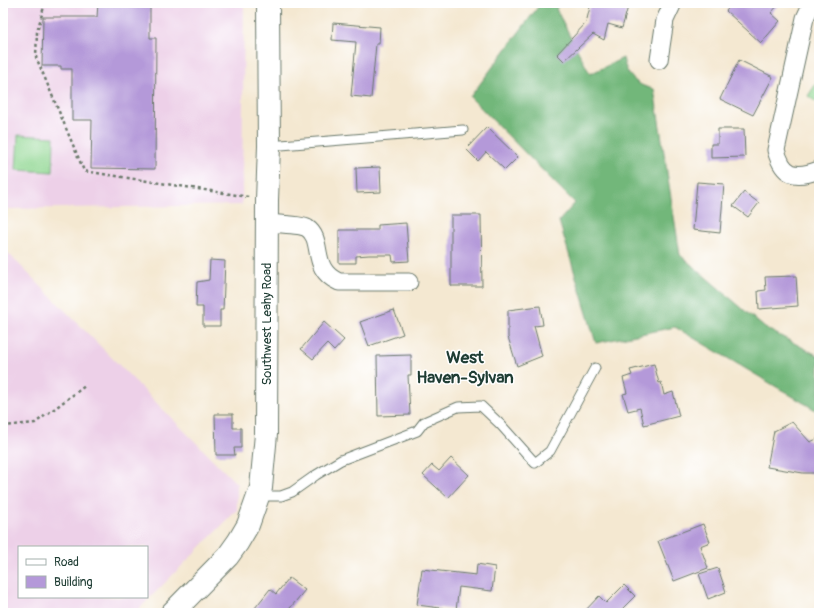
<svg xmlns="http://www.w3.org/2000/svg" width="822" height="616" font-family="Pangolin,sans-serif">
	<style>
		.built { fill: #edd0e8; fill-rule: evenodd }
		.green { fill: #8ed690; stroke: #568a62 }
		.forest { fill: #72b77a; stroke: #487a57 }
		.building { fill: #b499d9 }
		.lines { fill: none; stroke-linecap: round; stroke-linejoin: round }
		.lane-casing { stroke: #6a796b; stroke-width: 11 }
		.street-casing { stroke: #6a796b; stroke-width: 19 }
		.secondary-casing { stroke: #6a796b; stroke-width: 24 }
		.path { stroke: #6a796b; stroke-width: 2.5; stroke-dasharray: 3 3; stroke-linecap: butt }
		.lane { stroke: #fff; stroke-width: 9 }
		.street { stroke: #fff; stroke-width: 17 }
		.secondary { stroke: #fff; stroke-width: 22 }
		.labels { text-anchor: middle; stroke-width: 3; stroke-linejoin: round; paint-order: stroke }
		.street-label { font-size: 13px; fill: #1f3d34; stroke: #fff }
		.district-label { font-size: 17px; font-weight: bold; fill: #1f3d34; stroke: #fff }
	</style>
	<rect width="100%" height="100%" fill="#fff"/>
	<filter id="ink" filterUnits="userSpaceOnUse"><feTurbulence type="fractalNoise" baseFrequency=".025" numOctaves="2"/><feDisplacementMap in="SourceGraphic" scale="8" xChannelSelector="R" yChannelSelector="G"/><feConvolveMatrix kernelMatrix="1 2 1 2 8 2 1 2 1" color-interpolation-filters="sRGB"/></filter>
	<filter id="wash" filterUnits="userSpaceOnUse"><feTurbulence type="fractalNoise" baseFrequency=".012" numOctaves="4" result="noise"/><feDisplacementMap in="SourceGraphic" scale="16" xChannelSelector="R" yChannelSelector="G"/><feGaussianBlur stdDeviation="0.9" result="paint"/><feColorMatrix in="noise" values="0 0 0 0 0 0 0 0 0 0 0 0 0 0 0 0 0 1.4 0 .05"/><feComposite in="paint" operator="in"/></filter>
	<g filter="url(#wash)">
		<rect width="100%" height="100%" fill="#f4e8d1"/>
		<path class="built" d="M3 3H244L242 205 3 209Z
			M3 248 237 484V510L135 613H3ZM19 547H147V597H19Z"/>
		<path class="green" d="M819 79V104L808 96Z
			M18 135 54 137 53 172 16 170Z"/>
		<path class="forest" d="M541 3H560L556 9 590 74 623 58C626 75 636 86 654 89L680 255 765 328 819 356V412L675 327 596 343 559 221 575 203 470 97Z"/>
		<g id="blocks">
			<path class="building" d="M98 3H150V38H156L155 169 91 168 92 120H72V69H61V66H42L43 17H97Z
				M591 3H629L622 28 608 24 604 40 593 34 564 61 557 54 586 23Z
				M733 3H780L771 13 780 21 761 43 726 11Z
				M333 23 380 27 379 44H376L371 98 351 96 356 42 332 40Z
				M739 60 773 77 753 115 720 99Z
				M487 127 518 157 505 170 486 152 478 161 466 149Z
				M718 129H744L745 157 711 158V144H718Z
				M380 167 381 192 357 193 356 168Z
				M697 182 724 184 720 233 693 230Z
				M744 192 759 203 748 217 733 206Z
				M451 215H481L482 286H451Z
				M406 223 409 261 393 262 392 255H369L356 256V263H339V230H378V225Z
				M210 260 225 261 223 310H220V326H203V307H196L197 282 209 280Z
				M796 276 798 306 759 309 758 291 766 290 765 277Z
				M540 306 543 325 534 326 542 356 517 366 508 337V310Z
				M394 310 403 334 369 346 360 322Z
				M324 322 344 340 334 351 327 344 313 359 301 349Z
				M411 355V375H408L410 415 378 416 377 356Z
				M654 364 659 383 661 382 664 395 673 392 679 416 644 425 640 408 628 411 623 394 627 393 623 378 632 375 630 370Z
				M215 414H233V428H241V448H234L235 455H216Z
				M792 422 810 442 819 438V473H803L767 467 774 431Z
				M451 458 469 475 448 498 423 475 432 465 439 471Z
				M703 524 710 542 700 546 708 568 674 581 658 541Z
				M477 564 495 567 492 591 459 587 456 610 417 605 422 569 476 575Z
				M718 568 726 592 708 599 699 574Z
				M289 578 305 590 286 613H251L270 589 276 594Z
				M624 585 635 596 618 613H583L599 596 606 603Z"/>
		</g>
	</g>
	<g filter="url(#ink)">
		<use href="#blocks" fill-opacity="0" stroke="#6a796b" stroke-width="1"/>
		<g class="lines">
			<defs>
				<path id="lane" d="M269 146 463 130
					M259 496H281L292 492 316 475 341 460 417 431 424 422 458 407 481 406 501 425 535 463 550 451 595 368"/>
				<path id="street" d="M812 3 805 18 776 150C783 176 795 179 819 170
					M659 60 665 20 673 3
					M266 223C276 224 300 224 307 228 325 240 309 269 339 282H409"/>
				<path id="secondary" d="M172 613 228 556 238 542 248 525 261 488 266 434 267 200 269 146 268 3"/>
			</defs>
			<use href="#lane" class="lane-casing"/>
			<use href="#street" class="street-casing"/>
			<use href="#secondary" class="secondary-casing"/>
			<path class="path" d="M45 3 37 32 36 57 84 171 249 197
				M3 426 35 423 85 386"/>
			<use href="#lane" class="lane"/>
			<use href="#street" class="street"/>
			<use href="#secondary" class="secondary"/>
		</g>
	</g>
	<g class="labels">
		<g class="street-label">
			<text transform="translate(266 324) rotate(-90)" y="5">Southwest Leahy Road</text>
		</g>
		<g class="district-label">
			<text x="465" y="363">West<tspan x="465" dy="20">Haven-Sylvan</tspan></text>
		</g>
	</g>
	<rect width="822" height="616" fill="none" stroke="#fff" stroke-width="16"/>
	<rect x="18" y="546" width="130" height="52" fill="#ffffff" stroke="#a5b1ae"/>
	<rect x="26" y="559" width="20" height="6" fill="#ffffff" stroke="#a5b1ae"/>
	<text x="54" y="566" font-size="12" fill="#1f3d34">Road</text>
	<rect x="26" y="576" width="20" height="12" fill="#b499d9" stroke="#a5b1ae"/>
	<text x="54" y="586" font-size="12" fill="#1f3d34">Building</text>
</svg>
